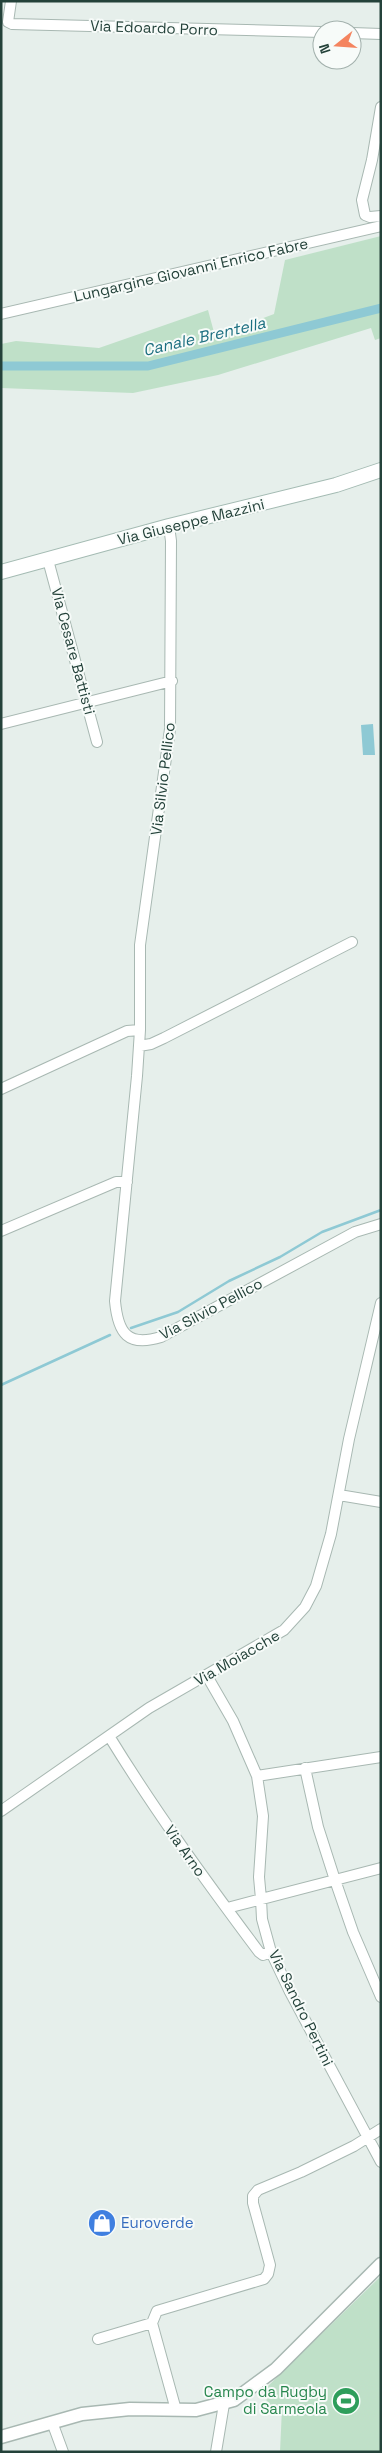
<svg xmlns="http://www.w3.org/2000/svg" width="382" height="2453" font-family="'Space Grotesk',sans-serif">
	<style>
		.green { fill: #bfe0c8 }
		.water { fill: #8ec9d4 }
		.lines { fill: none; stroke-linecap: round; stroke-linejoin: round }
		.stream { stroke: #8ec9d4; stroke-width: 2.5 }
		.canal { stroke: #8ec9d4; stroke-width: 9 }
		.minor-casing { stroke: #a8b8b2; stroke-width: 12 }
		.tertiary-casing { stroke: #a8b8b2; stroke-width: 15 }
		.secondary-casing { stroke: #a4bbb3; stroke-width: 16 }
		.minor { stroke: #fff; stroke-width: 10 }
		.tertiary { stroke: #fff; stroke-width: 12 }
		.secondary { stroke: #fff; stroke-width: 14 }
		.labels { text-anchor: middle; stroke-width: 4; stroke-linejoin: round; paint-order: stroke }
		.street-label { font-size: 15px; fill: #24423a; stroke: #f7fbf9 }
		.shop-label { font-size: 15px; fill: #366cbe; stroke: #f7fbf9; text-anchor: start }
		.leisure-label { font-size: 15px; fill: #27864d; stroke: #f7fbf9; text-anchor: end }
		.water-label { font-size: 16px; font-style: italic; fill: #1c6f80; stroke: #f7fbf9 }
	</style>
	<rect width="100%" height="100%" fill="#e6efeb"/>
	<path class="green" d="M381 236V338L375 340 371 328 218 375 133 393 1 388V344L16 341 99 348 208 310 215 336 274 314 285 260Z
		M381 2276V2452H280L282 2408H267L266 2388Z"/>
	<path class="water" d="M373 724 375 755H363L361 725Z"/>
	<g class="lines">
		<path class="stream" d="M131 1328 178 1312 229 1281 280 1257 322 1232 381 1210
			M1 1385 110 1335"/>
		<path class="canal" d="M1 366H148L381 308"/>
		<defs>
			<path id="minor" d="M11 1 8 22 12 24 322 32
				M352 33 381 34
				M381 107 372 160 362 200 365 215 370 217 381 216
				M1 314 381 226
				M169 526 171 541 170 729 140 945V1030L137 1076 115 1301C118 1334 128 1347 161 1337L355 1232 381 1224
				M48 560 97 742
				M1 724 172 681
				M139 1046 151 1044 164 1038 352 942
				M1 1089 127 1031 140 1030
				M1 1231 116 1182H127
				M339 1495 381 1502
				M207 1676 233 1721 257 1776 263 1816 259 1877 261 1899 262 1919 271 1952 290 1992 381 2162
				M109 1736C155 1811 206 1881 259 1952L263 1955 271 1952
				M305 1768 318 1827 335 1880 381 1868
				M257 1776 381 1757
				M1 1811 149 1708 284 1630 305 1607 316 1586 331 1534 349 1439 381 1303
				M231 1907 335 1880 353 1932 381 1997
				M98 2339 152 2323
				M176 2410 152 2323 157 2311 264 2279 268 2274 270 2265 253 2203V2196L258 2190 301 2172 354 2146 381 2129
				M52 2422 63 2452
				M216 2452 224 2404"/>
			<path id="tertiary" d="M1 2437 82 2414 130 2409 196 2410 234 2400 276 2369 381 2264"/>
			<path id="secondary" d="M1 572 169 526 336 485 381 470"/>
		</defs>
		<use href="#minor" class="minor-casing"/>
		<use href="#tertiary" class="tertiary-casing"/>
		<use href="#secondary" class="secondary-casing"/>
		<use href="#minor" class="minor"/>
		<use href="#tertiary" class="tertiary"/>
		<use href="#secondary" class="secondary"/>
	</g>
	<defs>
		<symbol id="shop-disc" viewBox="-11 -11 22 22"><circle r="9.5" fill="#3f7fe0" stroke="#f7fbf9"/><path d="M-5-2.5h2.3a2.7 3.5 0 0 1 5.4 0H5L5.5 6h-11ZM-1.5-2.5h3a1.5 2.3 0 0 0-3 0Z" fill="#fff"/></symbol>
		<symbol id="stadium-disc" viewBox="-11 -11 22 22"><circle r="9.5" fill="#2e9e5b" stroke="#f7fbf9"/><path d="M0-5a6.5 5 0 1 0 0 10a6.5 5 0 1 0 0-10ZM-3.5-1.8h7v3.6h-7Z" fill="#fff"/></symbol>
	</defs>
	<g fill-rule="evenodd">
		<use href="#shop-disc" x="86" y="2207" width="32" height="32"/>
		<use href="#stadium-disc" x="330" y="2385" width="32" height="32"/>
	</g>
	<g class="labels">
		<g class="street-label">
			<text transform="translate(154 28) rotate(2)" y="5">Via Edoardo Porro</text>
			<text transform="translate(191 270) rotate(-13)" y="5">Lungargine Giovanni Enrico Fabre</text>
			<text transform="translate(191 522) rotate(-14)" y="5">Via Giuseppe Mazzini</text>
			<text transform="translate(73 651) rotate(75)" y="5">Via Cesare Battisti</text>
			<text transform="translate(163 779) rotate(-83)" y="5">Via Silvio Pellico</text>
			<text transform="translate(211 1309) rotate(-28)" y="5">Via Silvio Pellico</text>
			<text transform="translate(237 1658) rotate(-30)" y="5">Via Moiacche</text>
			<text transform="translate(185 1851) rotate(55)" y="5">Via Arno</text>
			<text transform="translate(301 2008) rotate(64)" y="5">Via Sandro Pertini</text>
		</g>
		<g class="shop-label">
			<text x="121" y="2228">Euroverde</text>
		</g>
		<g class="leisure-label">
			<text x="327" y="2397">Campo da Rugby<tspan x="327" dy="17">di Sarmeola</tspan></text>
		</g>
		<g class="water-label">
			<text transform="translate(204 336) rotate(-13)" y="6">Canale Brentella</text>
		</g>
	</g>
	<rect width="382" height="2453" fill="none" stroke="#24423a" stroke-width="5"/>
	<g transform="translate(337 45) rotate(253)"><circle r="24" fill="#f7fbf9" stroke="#a3b1ad"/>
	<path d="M0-4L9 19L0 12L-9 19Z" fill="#f4845f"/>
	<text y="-8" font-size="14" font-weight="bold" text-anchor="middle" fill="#24423a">N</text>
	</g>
</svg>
